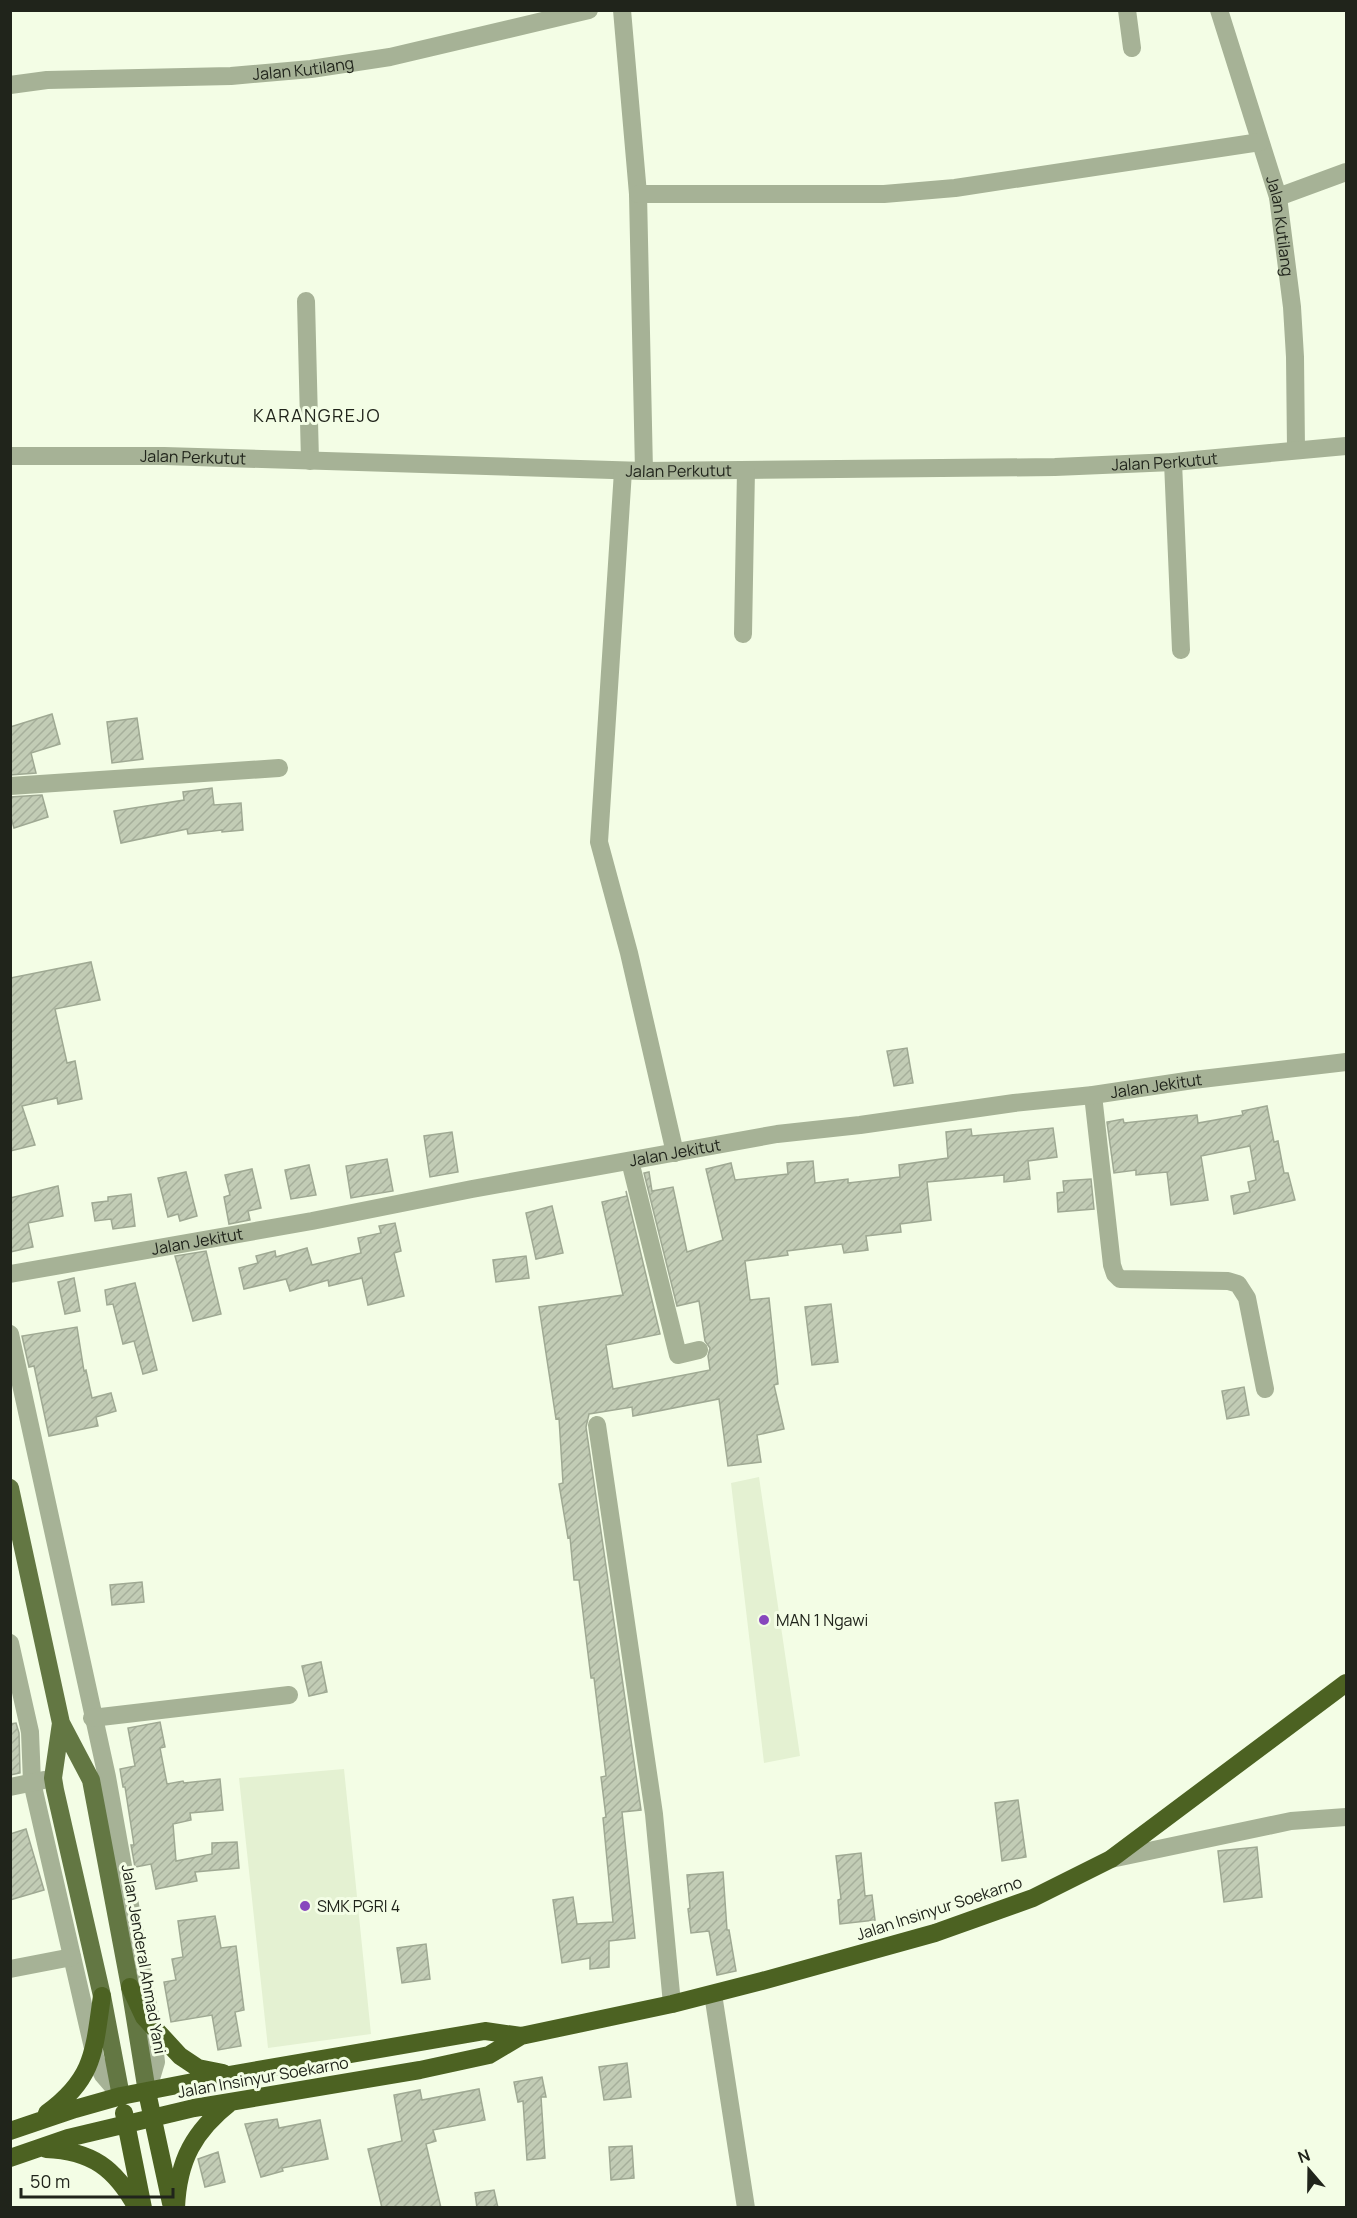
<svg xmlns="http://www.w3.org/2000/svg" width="1357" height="2218" font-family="Manrope,sans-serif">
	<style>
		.built { fill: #e4f1d2 }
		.building { fill: url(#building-hatch); stroke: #9fa993; stroke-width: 1.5 }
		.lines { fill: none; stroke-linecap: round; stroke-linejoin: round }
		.minor { stroke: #a6b296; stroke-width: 18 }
		.major { stroke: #637743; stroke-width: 18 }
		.highway { stroke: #4c6222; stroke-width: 18 }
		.poi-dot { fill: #8747bd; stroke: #f3fde5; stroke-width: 2 }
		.labels { text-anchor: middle; stroke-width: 6; stroke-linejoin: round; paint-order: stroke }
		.street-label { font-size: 16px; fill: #20241b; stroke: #f3fde5 }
		.poi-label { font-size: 16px; fill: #20241b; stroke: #f3fde5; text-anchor: start }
		.neighbourhood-label { font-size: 18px; letter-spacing: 1.5px; fill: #20241b; stroke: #f3fde5 }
	</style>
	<defs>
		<pattern id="building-hatch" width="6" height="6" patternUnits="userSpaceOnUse" patternTransform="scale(1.5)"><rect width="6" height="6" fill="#c2ccb5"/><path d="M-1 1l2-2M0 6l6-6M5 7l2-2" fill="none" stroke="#a6af9b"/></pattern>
	</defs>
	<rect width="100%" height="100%" fill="#f3fde5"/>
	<path class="built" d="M759 1477 800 1756 764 1763 731 1483Z
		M344 1769 371 2034 268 2048 239 1778Z"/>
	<path class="building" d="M52 714 60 744 31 753 36 773 10 775V727Z
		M137 718 143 759 112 763 107 722Z
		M212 788 214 805 241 803 243 830 222 832V830L188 834 187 829 121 843 114 811 184 800 183 792Z
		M42 795 48 817 14 828 10 814V797Z
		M91 962 100 1000 55 1009 67 1063 75 1061 82 1099 58 1104 57 1098 22 1106 35 1145 10 1151V978Z
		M907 1048 913 1083 894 1086 887 1051Z
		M1267 1106 1274 1142 1278 1141 1284 1173H1288L1295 1200 1234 1214 1231 1196 1250 1192 1248 1182 1256 1180 1250 1146 1201 1156 1208 1200 1171 1205 1167 1172 1136 1175V1170L1114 1173 1107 1122 1123 1119 1124 1123 1197 1115 1198 1123 1243 1115 1242 1111Z
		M1053 1128 1057 1157 1028 1161 1030 1179 1004 1182V1175L927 1182 931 1220 900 1224 901 1232 866 1236 868 1250 844 1253 842 1244 787 1251 788 1255 745 1261 750 1300 769 1298 778 1384 774 1385 784 1429 757 1435 761 1462 728 1466 719 1399 633 1416 632 1407 589 1414 586 1427 641 1810 622 1812 635 1938 609 1941V1967L590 1969V1958L562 1963 553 1900 573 1897 577 1924 613 1922 603 1818 606 1817 601 1777 606 1776 594 1678H591L579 1580H574L570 1537 568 1538 559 1484 563 1483 559 1418 556 1419 539 1307 623 1295 602 1202 627 1196 626 1191 660 1334 606 1345 613 1389 710 1370 708 1356 710 1348 705 1341 699 1301 677 1306 644 1173 649 1172 652 1191 673 1187 687 1252 723 1240 706 1169 731 1163 735 1180 788 1174 787 1163 813 1161 815 1183 848 1179V1183L900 1177 899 1165 948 1158 946 1132 971 1129 972 1136Z
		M452 1132 458 1172 430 1177 424 1136Z
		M387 1159 393 1191 351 1198 346 1166Z
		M309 1165 316 1195 291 1199 285 1170Z
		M252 1169 261 1208 248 1211 250 1220 229 1224 224 1197 230 1195 225 1175Z
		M186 1172 197 1216 180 1221 178 1214 168 1217 158 1178Z
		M1091 1179 1094 1209 1058 1212 1057 1193 1064 1192 1063 1181Z
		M58 1186 63 1216 28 1223 33 1247 10 1252V1198Z
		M131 1194 135 1226 113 1229 111 1219 95 1221 92 1203 108 1201V1197Z
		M552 1206 563 1253 536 1259 526 1213Z
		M395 1223 401 1251 394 1253 404 1296 368 1305 362 1278 329 1286 328 1280 290 1291 286 1279 244 1289 239 1268 258 1263 256 1256 275 1251 276 1257 307 1248 312 1265 361 1253 358 1238 381 1233 379 1226Z
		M206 1251 221 1314 193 1321 175 1256Z
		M526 1256 529 1278 496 1282 493 1260Z
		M74 1278 80 1311 65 1314 58 1282Z
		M135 1283 157 1370 143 1374 134 1341 123 1344 113 1304 107 1305 105 1290Z
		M831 1304 838 1362 812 1365 805 1307Z
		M77 1327 84 1371 86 1370 92 1398 111 1393 116 1411 96 1417 98 1426 49 1436 34 1366 29 1367 22 1336Z
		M1244 1387 1249 1415 1227 1419 1222 1391Z
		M142 1582 144 1602 112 1605 110 1585Z
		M321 1662 327 1692 309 1696 302 1666Z
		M160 1722 165 1747 160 1748 167 1784 183 1781 184 1783 220 1779 223 1810 190 1813 191 1820 173 1824 176 1861 212 1854V1843L237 1842 239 1868 195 1872 197 1881 156 1889 151 1864 135 1867 131 1845H134L125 1787H123L120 1769 135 1766 128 1728Z
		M16 1723 19 1733 20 1773 10 1775V1724Z
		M1018 1800 1026 1857 1002 1861 995 1803Z
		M26 1829 44 1890 10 1900V1834Z
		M1257 1847 1262 1897 1224 1902 1218 1851Z
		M861 1853 865 1896 872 1895 875 1920 840 1924 838 1900 841 1899 836 1856Z
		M723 1872 727 1930H729L736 1971 717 1975 709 1931 691 1933 688 1909 690 1908 687 1875Z
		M215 1916 221 1948 236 1946 244 2010 235 2012 241 2046 218 2050 212 2015 171 2022 164 1982 176 1980 172 1959 183 1957 178 1921Z
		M426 1944 430 1979 402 1983 397 1948Z
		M627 2063 631 2097 604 2100 599 2067Z
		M542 2077 546 2097H541L545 2158 527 2160 523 2101 518 2102 514 2082Z
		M479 2089 485 2120 433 2130 436 2141 426 2144 441 2208H382L368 2149 402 2141 394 2095 420 2090 422 2100Z
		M277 2119 279 2128 320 2120 328 2159 282 2168 283 2171 261 2177 245 2124Z
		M632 2146 634 2178 611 2180 609 2147Z
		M218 2152 225 2182 205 2187 198 2159Z
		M494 2190 498 2208H477L475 2193Z"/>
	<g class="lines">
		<g class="minor">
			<path d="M622 10 638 194 644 471"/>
			<path d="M1127 10 1132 48"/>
			<path id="s1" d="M1219 10 1278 197 1292 307 1295 357 1296 449"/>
			<path id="s2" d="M10 85 47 80 231 76 311 69 390 57 589 10"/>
			<path d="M638 194H884L955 188 1260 142"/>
			<path d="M1278 197 1346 172"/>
			<path d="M306 301 310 461"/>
			<path id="s3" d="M10 456H164L644 471 1055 467 1173 462 1346 446"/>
			<path d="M1173 462 1181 650"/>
			<path d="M623 471 599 842 629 953 675 1153"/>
			<path d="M743 634 746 470"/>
			<path d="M10 786 279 768"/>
			<path d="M1093 1095 1112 1265 1115 1274 1120 1279 1228 1281 1238 1284 1247 1298 1265 1389"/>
			<path d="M630 1161 678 1355 699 1350"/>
			<path id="s4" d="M10 1274 312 1221 472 1189 777 1134 860 1125 1014 1103 1093 1095 1193 1080 1346 1062"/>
			<path d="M10 1334 107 1777 152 2027 156 2062 147 2092"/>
			<path d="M597 1425 654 1814 672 2004"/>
			<path d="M10 1643 30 1732 32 1782 96 2061 103 2075 121 2096"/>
			<path d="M92 1718 289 1695"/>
			<path d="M10 1787 44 1780"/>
			<path d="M1111 1859 1291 1821 1346 1817"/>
			<path d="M10 1969 72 1957"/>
			<path d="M713 1994 746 2208"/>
		</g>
		<path class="major" d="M10 1488 61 1723 91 1780 130 1987 147 2092
			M61 1723 53 1778 55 1790 102 1996 121 2096"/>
		<path class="highway" d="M130 1987 144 2017 180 2056 198 2068 223 2073
			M147 2092 171 2203
			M47 2113C95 2078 94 2050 102 1996
			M124 2113 143 2208
			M10 2131 75 2109 121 2096 229 2075 485 2031 521 2036
			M46 2149C92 2151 115 2168 137 2208
			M10 2158 68 2138 194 2108 420 2070 489 2055 521 2036 672 2004 762 1981 935 1933 1033 1898 1111 1859 1346 1683
			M176 2208C178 2160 194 2131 231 2102"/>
	</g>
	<g class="poi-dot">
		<circle cx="764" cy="1620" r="6"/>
		<circle cx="305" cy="1906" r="6"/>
	</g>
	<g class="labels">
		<g class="street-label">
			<text dy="6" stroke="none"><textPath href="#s2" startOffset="294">Jalan Kutilang</textPath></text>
			<text dy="6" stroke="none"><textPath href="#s1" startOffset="225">Jalan Kutilang</textPath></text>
			<text dy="6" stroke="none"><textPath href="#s3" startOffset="183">Jalan Perkutut</textPath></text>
			<text dy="6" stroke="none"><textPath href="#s3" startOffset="1155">Jalan Perkutut</textPath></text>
			<text dy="6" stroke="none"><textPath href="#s3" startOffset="669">Jalan Perkutut</textPath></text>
			<text dy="6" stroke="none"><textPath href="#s4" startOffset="1162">Jalan Jekitut</textPath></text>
			<text dy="6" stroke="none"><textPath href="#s4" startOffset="676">Jalan Jekitut</textPath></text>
			<text dy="6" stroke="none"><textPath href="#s4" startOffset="190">Jalan Jekitut</textPath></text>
			<text transform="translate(939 1908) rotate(-18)" y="6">Jalan Insinyur Soekarno</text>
			<text transform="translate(144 1959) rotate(80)" y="6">Jalan Jenderal Ahmad Yani</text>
			<text transform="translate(263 2077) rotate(-10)" y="6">Jalan Insinyur Soekarno</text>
		</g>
		<g class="poi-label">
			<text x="776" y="1626">MAN 1 Ngawi</text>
			<text x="317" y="1912">SMK PGRI 4</text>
		</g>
		<g class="neighbourhood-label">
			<text x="317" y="422">KARANGREJO</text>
		</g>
	</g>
	<rect width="1357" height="2218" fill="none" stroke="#20241b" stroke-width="24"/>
	<g transform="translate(1309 2170) rotate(340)" stroke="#f3fde5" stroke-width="4.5" paint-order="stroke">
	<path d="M0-4.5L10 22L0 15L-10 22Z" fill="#20241b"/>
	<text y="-9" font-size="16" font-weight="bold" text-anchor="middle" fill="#20241b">N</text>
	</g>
	<path d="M21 2188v9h152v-9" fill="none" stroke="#20241b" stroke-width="3"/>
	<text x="30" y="2188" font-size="18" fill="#20241b" stroke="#f3fde5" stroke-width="4.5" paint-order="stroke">50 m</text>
</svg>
